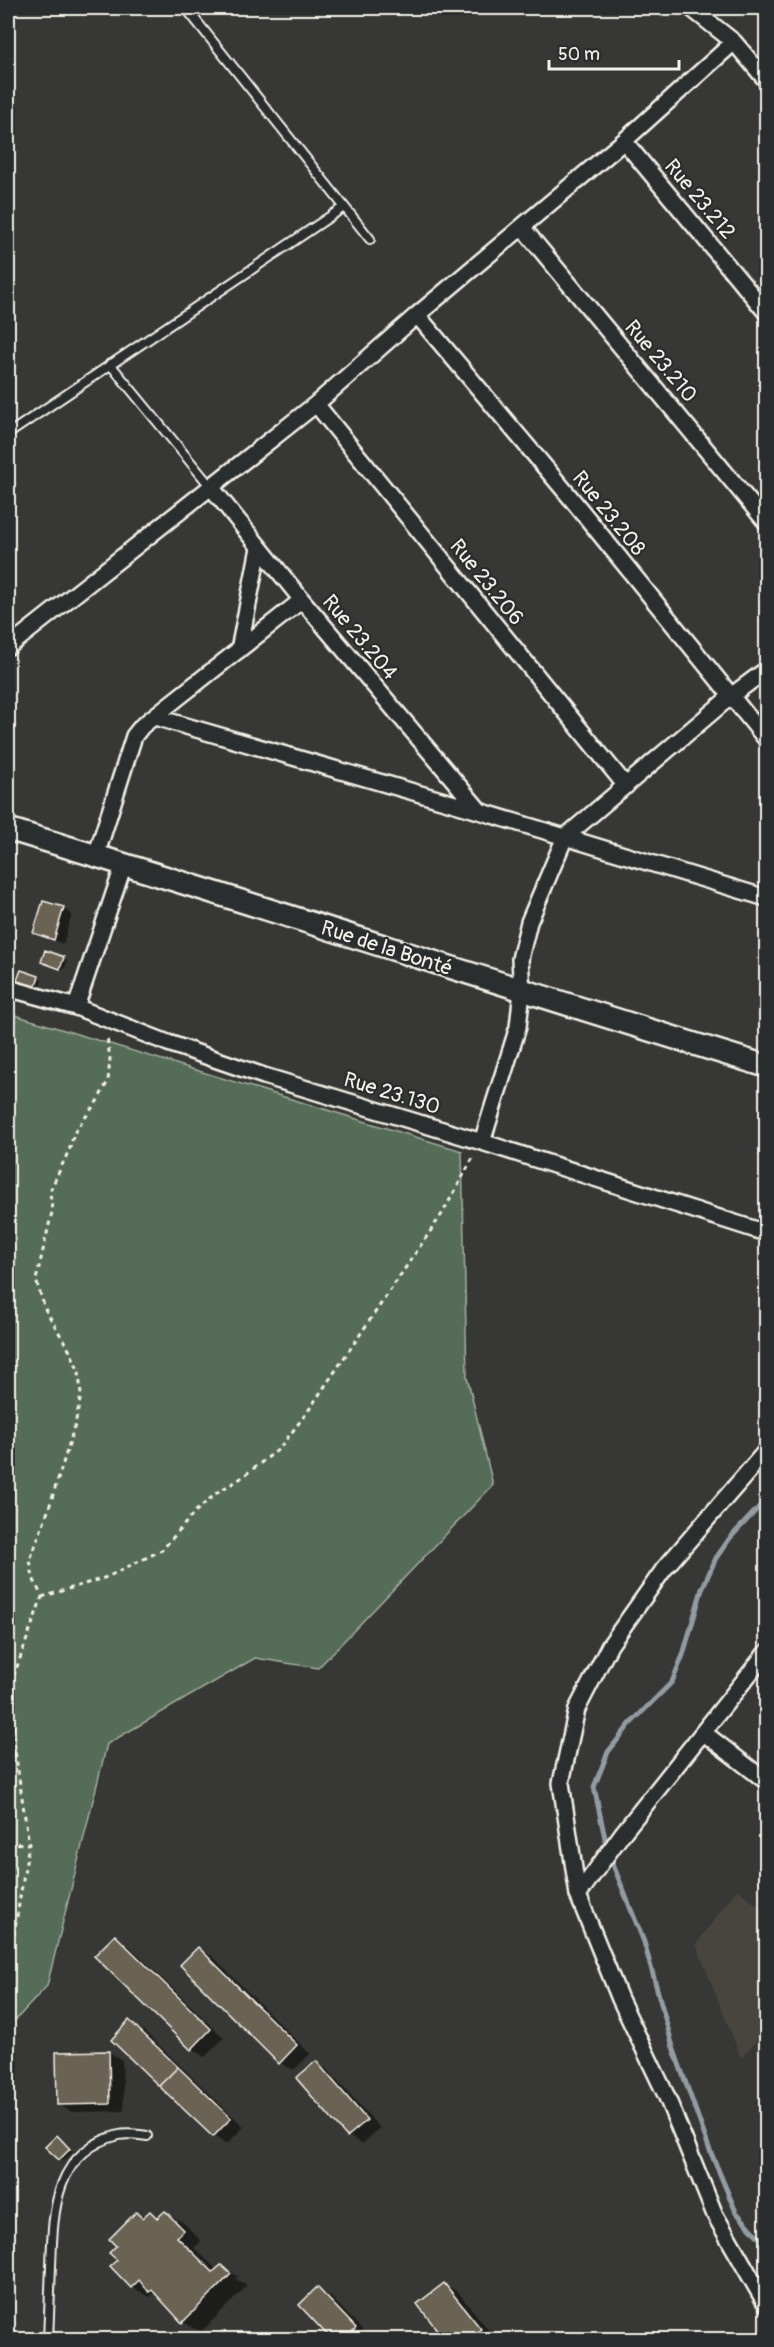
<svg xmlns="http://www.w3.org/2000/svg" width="774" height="2347" font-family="Pangolin,sans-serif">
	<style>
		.built { fill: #47453e }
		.green { fill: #556c59; stroke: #a4aea0; stroke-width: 1.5 }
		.shadow { fill: #0007 }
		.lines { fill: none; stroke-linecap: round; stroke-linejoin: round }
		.stream { stroke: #939ca2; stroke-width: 5 }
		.building { fill: #6b6252; stroke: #f4f1e8; stroke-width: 1.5 }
		.lane-casing { stroke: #f4f1e8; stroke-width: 12 }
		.street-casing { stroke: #f4f1e8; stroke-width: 20 }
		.secondary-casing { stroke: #f4f1e8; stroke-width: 26 }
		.path { stroke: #f4f1e8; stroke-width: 3; stroke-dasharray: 4.5 4.5; stroke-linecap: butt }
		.lane { stroke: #2a2d2e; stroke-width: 8 }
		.street { stroke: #2a2d2e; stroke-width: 15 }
		.secondary { stroke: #2a2d2e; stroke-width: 21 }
		.labels { text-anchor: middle; stroke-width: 4.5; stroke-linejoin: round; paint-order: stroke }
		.street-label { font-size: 21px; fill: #f4f1e8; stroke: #2a2d2e }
	</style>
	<rect width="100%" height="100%" fill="#373835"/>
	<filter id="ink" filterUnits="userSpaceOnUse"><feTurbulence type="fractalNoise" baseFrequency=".0167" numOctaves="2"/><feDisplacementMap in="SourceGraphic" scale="12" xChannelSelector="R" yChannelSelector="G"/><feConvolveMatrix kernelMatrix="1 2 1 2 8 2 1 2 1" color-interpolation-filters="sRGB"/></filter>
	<g filter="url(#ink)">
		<path class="built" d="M737 1889 766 1912V2029L741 2058 696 1944Z"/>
		<path class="green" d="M8 1013 462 1151 467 1377 493 1485 318 1668 255 1658 107 1744 47 1986 8 2028Z"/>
		<path class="shadow" d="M8 880 14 883 8 896Z
			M63 909 72 914 63 944 35 933Z
			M46 952 67 961 64 970 46 963Z
			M38 977 42 980 38 992 21 986Z
			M115 1937 128 1945 224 2038 205 2057 192 2049Z
			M199 1949 212 1956 310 2054 294 2070 280 2063Z
			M129 2022 143 2030 244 2127 227 2144 214 2136Z
			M109 2052 122 2060 124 2111 72 2112 59 2105Z
			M316 2063 329 2071 380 2128 362 2144 348 2136Z
			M61 2139 73 2152 64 2161 60 2159Z
			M150 2213 160 2218 166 2213 184 2223 201 2241 194 2248 217 2270 221 2266 239 2277 235 2278 247 2286 201 2332 183 2322 161 2297 154 2293 150 2297 132 2287 119 2260 118 2246 136 2214 144 2218Z
			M444 2284 458 2292 494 2337 491 2340H447Z
			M317 2289 331 2297 368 2336 365 2340H334Z"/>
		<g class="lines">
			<path class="stream" d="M766 1502 760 1506 730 1538 716 1558 702 1589 683 1655 672 1682 630 1724 608 1752 594 1787 608 1852 644 1942 673 2047 709 2148 736 2212 766 2245"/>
		</g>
		<path class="building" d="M43 901 64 907 54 940 33 933Z
			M45 950 64 957 60 969 41 962Z
			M21 970 39 976 34 991 15 985Z
			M115 1935 211 2029 191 2050 94 1956Z
			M198 1947 297 2045 279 2064 180 1965Z
			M129 2020 178 2067 159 2086 111 2040Z
			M109 2051 110 2104 57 2105 56 2052Z
			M316 2061 367 2120 347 2137 296 2078Z
			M178 2067 231 2118 213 2137 159 2086Z
			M57 2135 70 2149 59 2160 45 2147Z
			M150 2211 157 2218 165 2211 184 2230 177 2237 213 2272 221 2265 231 2274 182 2323 152 2290 149 2292 139 2280 131 2288 110 2266 117 2260 109 2253 116 2246 109 2239 136 2212 142 2218Z
			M444 2283 481 2329 468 2340H445L417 2304Z
			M317 2287 356 2328 344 2340H332L299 2305Z"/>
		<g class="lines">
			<defs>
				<path id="lane" d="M186 8 370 239
					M110 364 211 487
					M8 434 344 207
					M48 2340C49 2315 50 2290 51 2266 53 2211 54 2151 119 2135 128 2133 139 2135 147 2136"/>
				<path id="street" d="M691 8 734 42 766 80
					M624 141 766 312
					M522 227 766 522
					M417 315 570 497 766 739
					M316 404 626 786
					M211 487 302 600 479 810
					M8 647 316 404 417 315 624 141 734 42
					M239 650 259 548
					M155 717 479 811 766 898
					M96 856 134 736 142 726 302 600
					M8 988 76 1007 168 1043 264 1076 482 1142 766 1233
					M76 1007 124 864
					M482 1142 518 1027 522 991 520 959 529 922 565 837 731 696 766 670
					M766 1451 664 1569 610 1645 577 1709 561 1783 578 1895 620 1999 666 2095 715 2215 766 2304
					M704 1733 766 1781
					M578 1895 622 1834 766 1653"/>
				<path id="secondary" d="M8 829C261 905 513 989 766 1066"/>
			</defs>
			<use href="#lane" class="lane-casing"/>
			<use href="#street" class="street-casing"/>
			<use href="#secondary" class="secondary-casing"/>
			<path class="path" d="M42 1597 107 1577 162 1550 196 1511 219 1491 237 1481 279 1449 308 1411 442 1214 474 1156
				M8 1843 29 1844
				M8 1961 11 1952 29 1844 15 1751 12 1705 14 1675 42 1597 33 1578 30 1560 48 1511 75 1425 81 1395 79 1372 71 1353 45 1309 36 1280 52 1212 50 1191 70 1148 74 1133 98 1100 108 1081 110 1059 107 1037"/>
			<use href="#lane" class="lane"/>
			<use href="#street" class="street"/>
			<use href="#secondary" class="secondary"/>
		</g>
	</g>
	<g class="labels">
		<g class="street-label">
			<text transform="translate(700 199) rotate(50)" y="7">Rue 23.212</text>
			<text transform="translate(661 361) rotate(50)" y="7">Rue 23.210</text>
			<text transform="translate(609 513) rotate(51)" y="7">Rue 23.208</text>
			<text transform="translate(487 582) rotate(51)" y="7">Rue 23.206</text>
			<text transform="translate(360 637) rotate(50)" y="7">Rue 23.204</text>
			<text transform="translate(387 948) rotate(18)" y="7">Rue de la Bonté</text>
			<text transform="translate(392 1093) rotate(17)" y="7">Rue 23.130</text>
		</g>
	</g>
	<rect width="774" height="2347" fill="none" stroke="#2a2d2e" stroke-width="30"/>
	<rect x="15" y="15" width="744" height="2317" fill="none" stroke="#f4f1e8" stroke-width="2" filter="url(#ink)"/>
	<path d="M549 60v9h130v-9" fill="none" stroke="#f4f1e8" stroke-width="3"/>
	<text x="558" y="60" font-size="18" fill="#f4f1e8" stroke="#2a2d2e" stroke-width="4.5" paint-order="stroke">50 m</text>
</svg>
